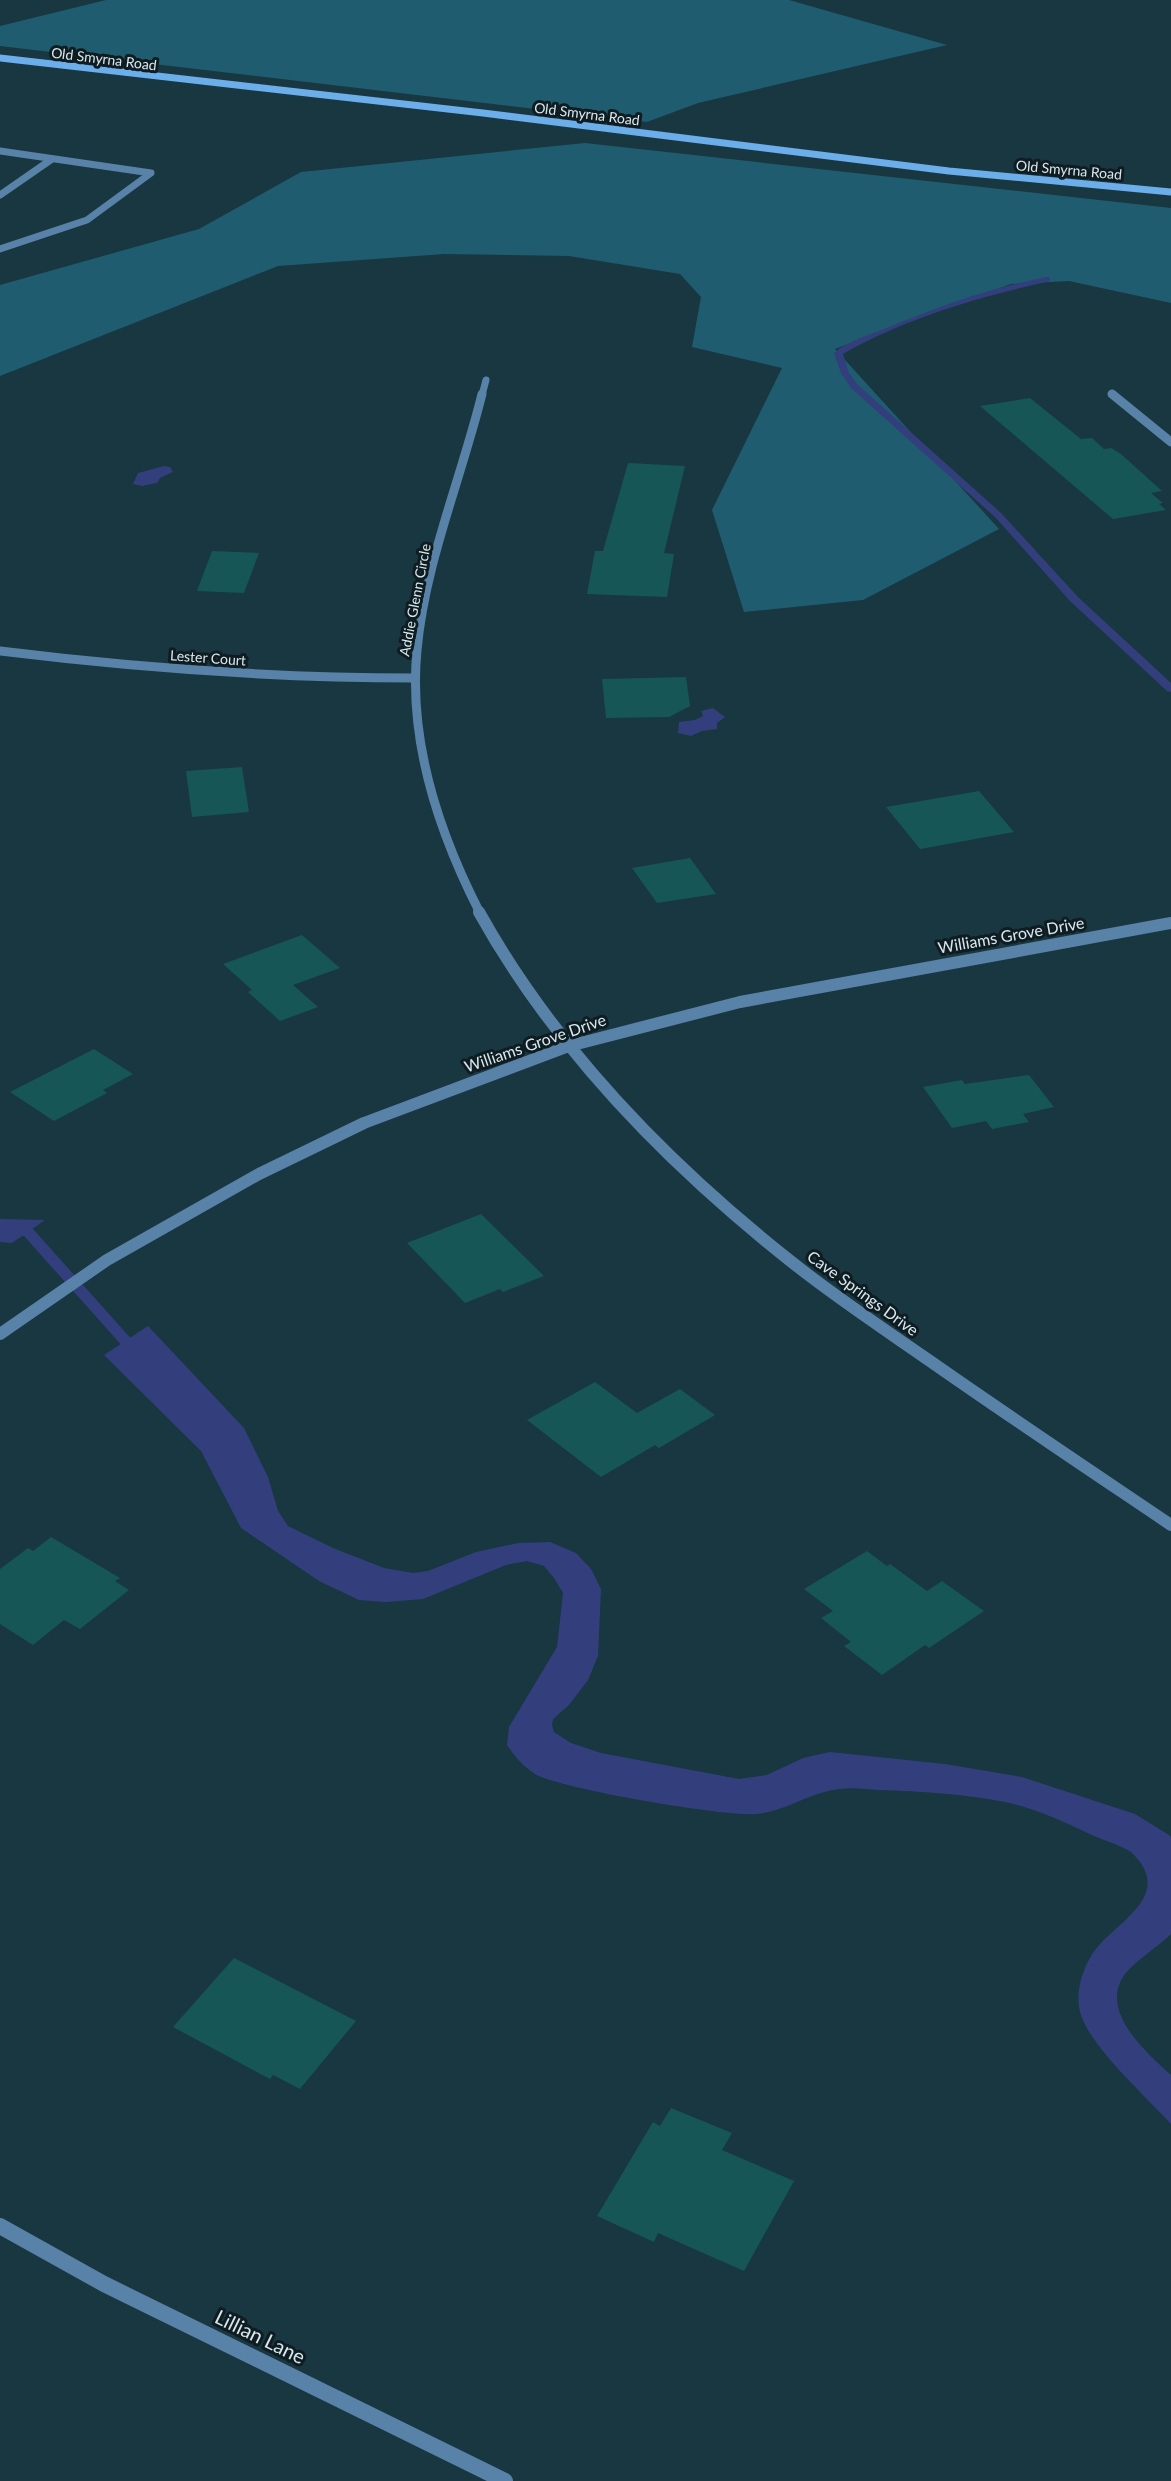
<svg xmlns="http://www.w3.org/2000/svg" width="1171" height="2481" font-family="Lato,sans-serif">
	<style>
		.green { fill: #1f5c6f }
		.water { fill: #333f7c }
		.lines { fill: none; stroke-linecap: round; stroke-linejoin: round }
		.stream { fill: #333f7c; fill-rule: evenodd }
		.building { fill: #165657 }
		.lane { stroke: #5982a8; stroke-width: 7 }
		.street-far3 { stroke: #5982a8; stroke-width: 7 }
		.street-far2 { stroke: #5982a8; stroke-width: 9 }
		.street-far1 { stroke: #5982a8; stroke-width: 12 }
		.street { stroke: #5982a8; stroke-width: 16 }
		.secondary { stroke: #6baeea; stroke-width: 7 }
		.labels { text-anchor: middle; stroke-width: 6; stroke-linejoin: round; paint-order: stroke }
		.far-street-label { font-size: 14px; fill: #d7e9ef; stroke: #0f1c21 }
		.street-label { font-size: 16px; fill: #d7e9ef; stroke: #0f1c21 }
		.near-street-label { font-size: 20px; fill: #d7e9ef; stroke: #0f1c21 }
	</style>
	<rect width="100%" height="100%" fill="#183741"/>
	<path class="green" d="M106 0H789L947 45 698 103 647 122 0 46V26Z
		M585 143 1171 208V303L1069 281 1011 284 835 349 999 529 863 600 744 612 712 510 782 368 692 347 701 297 680 274 569 256 444 254 278 266 0 376V285L199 229 301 172Z"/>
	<path class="water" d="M164 466 170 467 173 472 160 478 157 483 142 486 133 484 138 473Z
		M713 708 725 717 717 723V729L702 731 691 736 678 733 679 722 695 720 703 716 701 711Z
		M0 1218 1 1219 45 1220 12 1243 0 1242Z
		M148 1326 244 1428 268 1477 278 1511 288 1526 333 1548 384 1568 413 1573 428 1571 476 1552 518 1543 550 1542 576 1553 591 1569 601 1589 598 1656 588 1680 569 1705 553 1719 552 1725 554 1732 571 1743 601 1753 739 1779 767 1775 803 1758 830 1752 945 1764 1022 1777 1135 1814 1169 1835 1171 1837V1934C1157 1948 1137 1959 1125 1974 1098 2011 1146 2052 1171 2075V2124C1146 2096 1084 2042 1079 2007 1076 1985 1086 1958 1102 1942 1130 1914 1171 1890 1131 1852 1120 1845 1106 1841 1094 1836 1066 1823 1035 1808 1005 1802 965 1794 920 1791 879 1790 866 1789 852 1787 839 1789 811 1792 786 1811 757 1814 727 1817 560 1789 535 1774 523 1766 515 1757 507 1745L509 1727 557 1647 563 1593 554 1578 544 1566 527 1561 506 1565 423 1599 386 1602 359 1600 319 1581 241 1528 201 1451 104 1355Z"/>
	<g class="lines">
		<path class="stream" d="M1047 277H1050V281C979 297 906 318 843 354L849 373 857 384 1001 513 1078 597 1171 683V692L1167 691 1070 601 995 517 851 388 841 373 834 353C847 341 867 336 884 329 937 307 990 288 1047 277Z
			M0 1224 33 1229 143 1352 145 1355 143 1358H133L24 1236 0 1232Z"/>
	</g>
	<path class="building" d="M1030 398 1081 439 1092 438 1104 449 1111 448 1121 454 1162 491 1151 493 1163 503 1159 504 1166 510 1113 519 980 406Z
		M628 463 685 466 664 553 674 554 667 597 587 594 595 551H603Z
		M212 551 259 553 244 593 197 591Z
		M686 677 690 706 669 717 606 718 602 679Z
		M242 767 249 812 192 817 186 771Z
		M979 791 1014 832 920 849 886 807Z
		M690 858 716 894 657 903 632 868Z
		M302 935 340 968 293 985 318 1007 280 1021 248 992 252 990 223 964Z
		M94 1049 133 1074 103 1090 107 1093 54 1121 10 1092Z
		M1029 1075 1054 1107 1023 1114 1029 1122 992 1129 986 1121 952 1128 923 1087 962 1080 965 1084Z
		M481 1214 544 1276 503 1292 500 1289 465 1303 407 1243Z
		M595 1382 637 1413 680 1389 715 1415 659 1448 655 1445 601 1477 527 1420Z
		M51 1537 120 1578 115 1581 129 1590 80 1629 64 1620 33 1645 0 1624V1569L28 1548 33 1551Z
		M867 1551 887 1566 890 1564 927 1591 942 1581 984 1611 929 1648 925 1645 882 1675 844 1646 851 1642 821 1618 833 1611 804 1589Z
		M234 1958 356 2021 300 2089 273 2075 270 2079 173 2027Z
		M671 2108 732 2133 722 2150 794 2181 744 2271 658 2233 654 2242 597 2216 653 2122 660 2126Z"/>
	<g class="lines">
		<path class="lane" d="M0 151 151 173 87 220 0 249
			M0 195 52 159"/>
		<path class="street-far3" d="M1112 394 1114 395
			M482 395 486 380"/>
		<path class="street-far2" d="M1112 394 1171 442
			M0 651C138 668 276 678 415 678
			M480 913C439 833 408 742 417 650 425 563 461 479 482 394"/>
		<path class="street-far1" d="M479 912C555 1049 670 1166 793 1263 837 1298 884 1329 930 1361 1010 1417 1091 1471 1171 1525
			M0 1334 107 1260 259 1174 364 1123 569 1046 740 1002 1171 923"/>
		<path class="street" d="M0 2226 104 2284 505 2481"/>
		<path class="secondary" d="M0 58 483 113 949 171 1171 192"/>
	</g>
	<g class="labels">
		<g class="far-street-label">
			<text transform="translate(104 59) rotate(7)" y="5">Old Smyrna Road</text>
			<text transform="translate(587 114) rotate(7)" y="5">Old Smyrna Road</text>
			<text transform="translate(1069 170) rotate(5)" y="5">Old Smyrna Road</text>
			<text transform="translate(415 600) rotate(-79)" y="5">Addie Glenn Circle</text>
			<text transform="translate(208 658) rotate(4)" y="5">Lester Court</text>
		</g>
		<g class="street-label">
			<text transform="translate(1011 935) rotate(-10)" y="6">Williams Grove Drive</text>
			<text transform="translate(535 1043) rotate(-19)" y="6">Williams Grove Drive</text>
			<text transform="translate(863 1293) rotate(36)" y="6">Cave Springs Drive</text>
		</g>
		<g class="near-street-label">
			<text transform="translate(260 2337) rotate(26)" y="7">Lillian Lane</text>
		</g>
	</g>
</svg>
